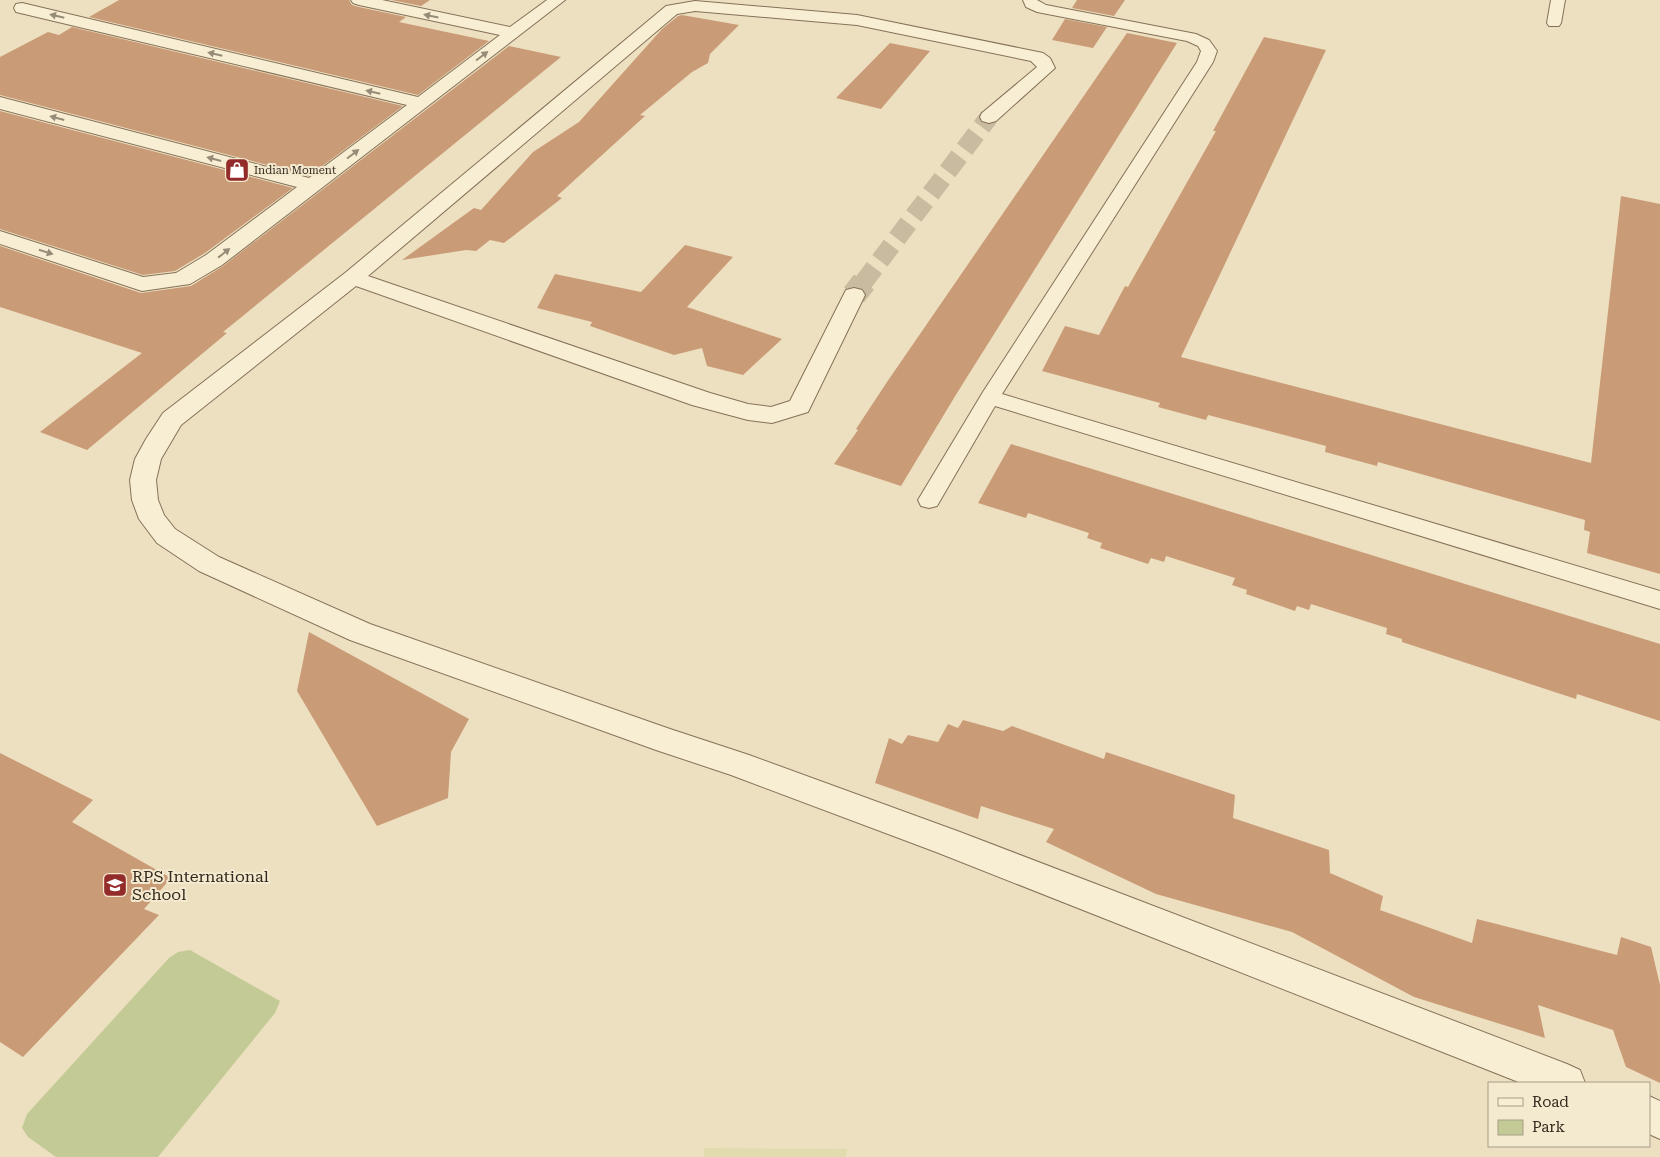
<svg xmlns="http://www.w3.org/2000/svg" width="1660" height="1157" font-family="'Roboto Serif',serif">
	<style>
		.farmland { fill: #e2dbae }
		.green { fill: #c3ca95 }
		.building { fill: #ca9b77 }
		.lines { fill: none; stroke-linecap: round; stroke-linejoin: round }
		.minor-tunnel-far1 { stroke: #c8bb9f; stroke-width: 19; stroke-dasharray: 19 9; stroke-linecap: butt }
		.minor-tunnel { stroke: #c8bb9f; stroke-width: 25; stroke-dasharray: 25 12; stroke-linecap: butt }
		.service-casing { stroke: #857159; stroke-width: 2 }
		.minor-casing { stroke: #857159; stroke-width: 2 }
		.service { fill: #f8eed3; fill-rule: evenodd }
		.minor { fill: #f8eed3; fill-rule: evenodd }
		.oneway { fill: #968c78 }
		.labels { text-anchor: middle; stroke-width: 4; stroke-linejoin: round; paint-order: stroke }
		.far-poi-label { font-size: 11px; fill: #35291d; stroke: #f4ead0; text-anchor: start }
		.near-poi-label { font-size: 16px; fill: #35291d; stroke: #f4ead0; text-anchor: start }
	</style>
	<rect width="100%" height="100%" fill="#ede0c0"/>
	<path class="farmland" d="M704 1148 847 1149 846 1157H704Z"/>
	<path class="green" d="M190 950 280 1001 275 1013 158 1157H56L28 1137 22 1128 27 1114 169 958 178 952Z"/>
	<path class="building" d="M119 0H349L352 5 359 7 406 17 399 22 489 41 418 95 89 17Z
		M391 0H430L421 6Z
		M1077 0H1125L1114 16 1072 8Z
		M682 15 739 25 710 54 708 63 692 72 640 115 645 116 557 196 562 198 504 243 490 240 476 251 466 250 402 260 474 208 481 210 533 152 579 122 662 29 678 16Z
		M1065 19 1107 27 1093 48 1052 40Z
		M72 27 403 106 309 176 0 95V57L48 32 59 35Z
		M1127 33 1177 43 957 393 901 486 834 464 858 430 856 429 887 382Z
		M1264 37 1326 50 1181 357 1591 463 1621 196 1660 204V574L1587 553 1590 532 1584 530 1585 520 1378 462 1377 466 1325 452 1326 446 1258 428 1208 415 1206 420 1158 407 1160 403 1042 371 1065 326 1099 335 1125 286 1128 287 1216 131H1213Z
		M890 43 930 51 881 109 836 98Z
		M509 46 561 57 223 332 227 333 87 450 40 432 142 353 0 307V246L141 293 191 286 223 266Z
		M0 111 293 188 205 253 175 271 143 275 0 229Z
		M685 245 733 257 687 307 782 339 743 375 707 366 702 348 674 355 590 326 592 322 537 308 555 274 641 292Z
		M1011 444 1660 644V721L1577 694 1576 699 1402 642V639L1386 634 1387 628 1311 604 1309 610 1297 606 1295 611 1246 594 1247 590 1232 585 1235 578 1166 556 1164 562 1151 558 1148 564 1100 548 1102 543 1087 538 1089 533 1028 513 1026 518 978 503Z
		M309 632 469 719 451 752 448 798 377 826 297 691Z
		M963 720 1003 731 1012 726 1104 759 1106 752 1235 795 1233 818 1329 850 1330 873 1383 896 1380 910 1472 943 1477 919 1617 955 1621 937 1651 947 1660 985V1083L1626 1067 1613 1030 1538 1005 1545 1038 1414 997 1292 932 1156 894 1046 842 1054 829 981 806 978 819 875 783 889 738 902 744 908 735 938 742 948 724 958 728Z
		M0 753 93 800 72 822 171 878 144 909 159 915 23 1057 0 1042Z"/>
	<g class="lines">
		<path class="minor-tunnel-far1" d="M863 283 989 117"/>
		<path class="minor-tunnel" d="M854 295 864 282"/>
		<defs>
			<path id="service" d="M1023 0H1037L1046 5 1196 34 1209 40 1217 51 1213 62 1002 394 1660 591V609L995 406 937 506 929 508 921 506 918 500 983 392 1197 62 1201 51 1198 46 1187 41 1037 12 1026 7Z
				M1551 0H1565L1561 23 1559 26H1549L1547 23Z"/>
			<path id="minor" d="M351 0H382L510 27 547 0H565L222 265 190 284 142 291 0 244V231L143 277 176 273 206 255 297 187 0 109V97L309 178 407 105 16 12 14 8 16 4 22 3 418 97 500 35 359 5 353 3Z
				M695 1 857 15 1043 53 1050 58 1055 68 996 121 989 123 982 121 980 117 982 113 1037 67 1031 61 857 25 695 11 677 14 368 276 710 393 748 404 771 407 790 401 846 290 854 288 862 290 865 295 808 412 772 423 748 420 692 405 356 286 181 425 161 459 156 480 158 500 164 515 175 529 219 557 370 624 670 729 749 755 960 832 1567 1064 1580 1070 1585 1083H1521L936 852 731 775 656 750 350 640 199 571 157 543 139 519 132 500 130 480 135 459 146 439 163 413 345 273 666 6Z
				M1649 1096 1660 1101V1139L1649 1134Z"/>
		</defs>
		<use href="#service" class="service-casing"/>
		<use href="#minor" class="minor-casing"/>
		<use href="#service" class="service"/>
		<use href="#minor" class="minor"/>
	</g>
	<defs><path id="oneway-solid" d="M-6-.8H1V-3.2L6.5 0L1 3.2V.8H-6Z" transform="scale(1.25)"/></defs>
	<g class="oneway">
		<use href="#oneway-solid" transform="translate(57 16) rotate(-167)"/>
		<use href="#oneway-solid" transform="translate(431 16) rotate(-168)"/>
		<use href="#oneway-solid" transform="translate(215 54) rotate(-167)"/>
		<use href="#oneway-solid" transform="translate(482 56) rotate(-37)"/>
		<use href="#oneway-solid" transform="translate(373 92) rotate(-167)"/>
		<use href="#oneway-solid" transform="translate(57 118) rotate(-165)"/>
		<use href="#oneway-solid" transform="translate(353 154) rotate(-37)"/>
		<use href="#oneway-solid" transform="translate(214 159) rotate(-165)"/>
		<use href="#oneway-solid" transform="translate(46 252) rotate(18)"/>
		<use href="#oneway-solid" transform="translate(224 253) rotate(-38)"/>
	</g>
	<defs>
		<symbol id="shop-square" viewBox="-11 -11 22 22"><rect x="-9" y="-9" width="18" height="18" rx="4" fill="#932b2a" stroke="#f4ead0"/><path d="M-5-2.5h2.3a2.7 3.5 0 0 1 5.4 0H5L5.5 6h-11ZM-1.5-2.5h3a1.5 2.3 0 0 0-3 0Z" fill="#fff"/></symbol>
		<symbol id="school-square" viewBox="-11 -11 22 22"><rect x="-9" y="-9" width="18" height="18" rx="4" fill="#932b2a" stroke="#f4ead0"/><path d="M0-5L7-2L0 1L-7-2ZM-4 1L0 2.5L4 1V4Q0 6-4 4Z" fill="#fff"/></symbol>
	</defs>
	<g fill-rule="evenodd">
		<use href="#shop-square" x="223" y="156" width="28" height="28"/>
		<use href="#school-square" x="101" y="871" width="28" height="28"/>
	</g>
	<g class="labels">
		<g class="far-poi-label">
			<text x="254" y="174">Indian Moment</text>
		</g>
		<g class="near-poi-label">
			<text x="132" y="882">RPS International<tspan x="132" dy="18">School</tspan></text>
		</g>
	</g>
	<rect x="1488" y="1082" width="162" height="65" fill="#f4ead0" stroke="#a89d88"/>
	<rect x="1498" y="1098" width="25" height="8" fill="#f8eed3" stroke="#a89d88"/>
	<text x="1532" y="1107" font-size="15" fill="#35291d">Road</text>
	<rect x="1498" y="1120" width="25" height="15" fill="#c3ca95" stroke="#a89d88"/>
	<text x="1532" y="1132" font-size="15" fill="#35291d">Park</text>
</svg>
